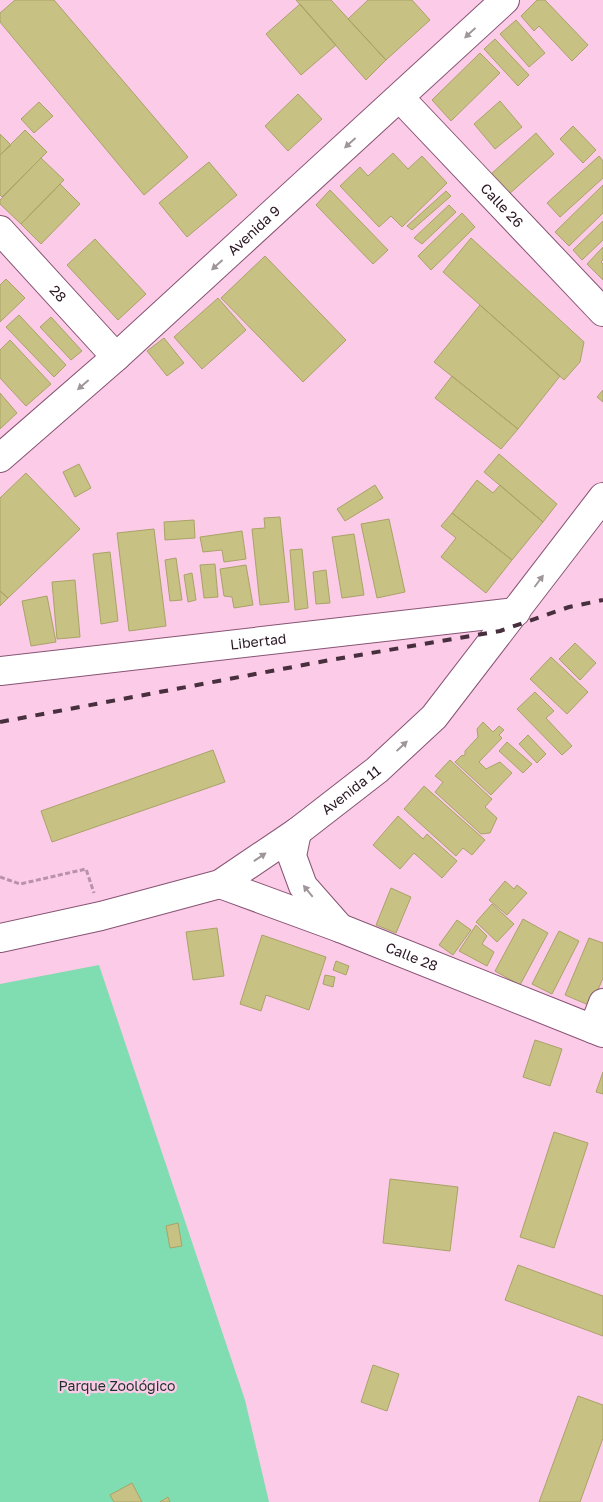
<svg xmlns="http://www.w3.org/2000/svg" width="603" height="1502" font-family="'Golos Text',sans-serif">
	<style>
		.green { fill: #80dcb1 }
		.building { fill: #c8c184; stroke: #a9a367 }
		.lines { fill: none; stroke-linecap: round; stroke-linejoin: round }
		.minor-casing { stroke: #875473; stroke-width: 30 }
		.major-casing { stroke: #875473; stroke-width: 30 }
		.path { stroke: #b991a8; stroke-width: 3; stroke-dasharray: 5 2.5; stroke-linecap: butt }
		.minor { stroke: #fff; stroke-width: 28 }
		.major { stroke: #fff; stroke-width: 28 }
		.rail { stroke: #472f3e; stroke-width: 4; stroke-dasharray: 9 9; stroke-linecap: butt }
		.oneway { fill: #9f969c }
		.labels { text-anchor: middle; stroke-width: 4.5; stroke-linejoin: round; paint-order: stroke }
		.street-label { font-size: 14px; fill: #2a1522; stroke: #fbcbe7 }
		.park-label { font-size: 14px; fill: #1a3227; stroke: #fbcbe7 }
	</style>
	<rect width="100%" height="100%" fill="#fbcbe7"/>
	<path class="green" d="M99 965 245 1400 269 1502H0V984Z"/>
	<path class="building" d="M15 0H54L188 157 144 195 0 22V13Z
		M296 0H331L386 60 366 80Z
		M368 0H412L430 20 386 60 348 19Z
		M537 0H545L588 45 572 61 539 26 534 31 521 16Z
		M300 4 336 45 301 75 266 34Z
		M516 20 545 53 529 67 500 34Z
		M495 39 529 75 518 86 484 49Z
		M480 53 500 73 451 121 432 100Z
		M298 94 322 119 288 151 265 126Z
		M500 101 522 127 495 149 474 124Z
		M39 102 53 116 34 133 21 119Z
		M573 126 596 150 583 163 560 139Z
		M25 130 47 152 2 197 0 195V155Z
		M536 133 554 154 508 195 490 175Z
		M0 134 11 145 0 155Z
		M393 153 408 169 422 156 447 183 402 227 391 216 379 227 340 186 360 167 368 176Z
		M599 156 603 161V178L560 217 547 203Z
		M41 158 64 180 21 224 0 204V200Z
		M209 162 237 195 187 237 159 203Z
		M60 184 80 204 41 244 21 224Z
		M603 185V213L569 246 555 232Z
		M330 190 388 250 373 264 316 205Z
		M446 191 451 196 412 230 407 226Z
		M449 205 456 212 422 244 414 238Z
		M462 213 475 227 431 270 418 256Z
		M603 221V240L582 260 573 250Z
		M471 238 584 342 580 362 564 380 443 272Z
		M95 239 146 294 118 320 67 265Z
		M603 247V260L601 262 603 264V280L587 264Z
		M265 256 346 340 303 382 221 298Z
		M6 279 25 298 0 322V285Z
		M218 298 246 330 202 369 174 337Z
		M480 305 560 376 518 429 434 362Z
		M19 315 66 365 54 377 6 327Z
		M51 317 82 351 71 360 40 327Z
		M164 338 184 363 167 376 147 351Z
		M10 340 51 384 26 406 0 378V350Z
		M452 376 518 429 501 449 435 398Z
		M603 390V402L597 397Z
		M0 393 17 413 0 429Z
		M499 454 557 504 543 522 484 472Z
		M79 464 91 488 75 497 63 472Z
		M26 473 80 529 8 598 0 591V498Z
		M477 480 493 493 500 485 543 522 512 560 452 513Z
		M375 485 383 498 345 521 337 509Z
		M452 513 512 560 486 593 441 557 456 538 441 526Z
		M280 517 289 602 260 605 252 529 265 528 264 518Z
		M389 519 405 592 377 598 361 524Z
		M194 520 195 538 165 540 164 522Z
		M154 529 166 626 129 631 117 533Z
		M242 531 246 559 224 562 222 550 203 552 200 537Z
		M354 534 364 595 342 598 332 537Z
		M302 549 308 608 295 610 290 550Z
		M110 552 118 621 101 624 93 554Z
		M176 558 182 600 170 601 165 560Z
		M215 564 218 597 204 598 200 565Z
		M246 565 253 605 234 608 232 597 224 596 220 569Z
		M326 570 330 603 316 604 313 572Z
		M192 573 196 600 188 602 184 575Z
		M75 580 80 637 57 639 52 582Z
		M0 591 8 598 0 606Z
		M47 596 56 642 31 646 22 601Z
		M575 643 596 663 580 680 559 659Z
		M551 657 588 692 567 714 530 679Z
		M535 692 554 711 546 718 572 746 562 755 517 709Z
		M483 722 493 732 499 726 504 730 499 735 502 738 479 762 486 769 500 762 512 773 491 795 455 762 461 756 465 755V751L478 737 477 729Z
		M528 735 546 754 537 763 519 744Z
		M507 742 532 764 523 773 499 751Z
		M213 750 225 782 52 842 41 811Z
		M450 760 492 799 485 807 497 818 490 833 481 834 435 792 443 782 435 776Z
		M424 786 485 840 472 855 463 848 456 856 404 809Z
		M398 816 423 839 427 834 457 861 442 878 414 853 400 869 373 845Z
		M505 881 514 889 517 885 527 893 507 915 489 900Z
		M391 888 411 897 396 933 376 925Z
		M492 904 514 924 497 942 476 922Z
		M523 919 548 933 520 985 495 971Z
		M457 920 471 930 453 955 439 945Z
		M476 925 487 936 482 944 494 952 487 966 459 951Z
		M217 928 224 976 193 980 186 932Z
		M559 931 579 941 552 994 532 984Z
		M262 935 326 957 309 1010 266 995 261 1011 240 1004Z
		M589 938 603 943V978L591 1006 565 995Z
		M336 961 349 966 346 975 333 970Z
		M325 975 335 977 333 987 323 984Z
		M535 1040 562 1049 550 1086 523 1077Z
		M603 1072V1094L596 1092Z
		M554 1132 588 1143 554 1248 520 1237Z
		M390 1179 458 1187 450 1251 383 1243Z
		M178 1223 182 1246 170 1248 166 1226Z
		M518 1265 603 1296V1336L505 1300Z
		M373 1365 399 1374 387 1411 361 1402Z
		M578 1396 603 1405V1438L580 1502H539Z
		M132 1483 142 1502H114L110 1495Z
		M168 1497 170 1502H160Z"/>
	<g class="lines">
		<defs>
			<g id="minor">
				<path id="s1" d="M400 98 603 312"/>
				<path id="s2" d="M0 230 116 357"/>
				<path id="s3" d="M0 671 516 612"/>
				<path id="s4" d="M220 884 340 928 603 1033"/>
				<path d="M593 1029 603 1003"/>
			</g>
			<g id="major">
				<path id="s5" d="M0 458 116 357 505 0"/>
				<path d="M297 832 292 856 303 886 340 928"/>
				<path id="s6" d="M0 938 101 916 220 884 297 832 377 770 434 717 603 497"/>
			</g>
		</defs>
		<use href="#minor" class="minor-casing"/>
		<use href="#major" class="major-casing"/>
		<path class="path" d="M0 877 20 884 86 869 94 893"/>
		<use href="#minor" class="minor"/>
		<use href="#major" class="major"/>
		<path class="rail" d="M0 722 330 660 500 631 569 607 603 600"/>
	</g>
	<defs><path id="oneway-solid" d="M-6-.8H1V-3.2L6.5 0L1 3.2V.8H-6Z" transform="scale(1.25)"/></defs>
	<g class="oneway">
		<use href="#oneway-solid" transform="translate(470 33) rotate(137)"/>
		<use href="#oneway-solid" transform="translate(350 143) rotate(138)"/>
		<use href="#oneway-solid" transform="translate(217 265) rotate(138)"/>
		<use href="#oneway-solid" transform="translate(83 385) rotate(139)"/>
		<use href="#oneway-solid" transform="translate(539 581) rotate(-53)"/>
		<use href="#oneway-solid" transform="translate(402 746) rotate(-43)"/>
		<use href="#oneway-solid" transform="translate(260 857) rotate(-34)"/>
		<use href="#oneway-solid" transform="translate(308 891) rotate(-129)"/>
	</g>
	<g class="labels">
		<g class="street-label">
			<text dy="5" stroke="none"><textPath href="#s1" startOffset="148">Calle 26</textPath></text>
			<text dy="5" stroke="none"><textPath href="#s5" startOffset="341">Avenida 9</textPath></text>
			<text dy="5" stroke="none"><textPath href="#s2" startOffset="86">28</textPath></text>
			<text dy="5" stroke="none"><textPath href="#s3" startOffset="260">Libertad</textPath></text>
			<text dy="5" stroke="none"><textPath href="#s6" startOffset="388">Avenida 11</textPath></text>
			<text dy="5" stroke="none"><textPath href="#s4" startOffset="205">Calle 28</textPath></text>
		</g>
		<g class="park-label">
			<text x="117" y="1391">Parque Zoológico</text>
		</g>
	</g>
</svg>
